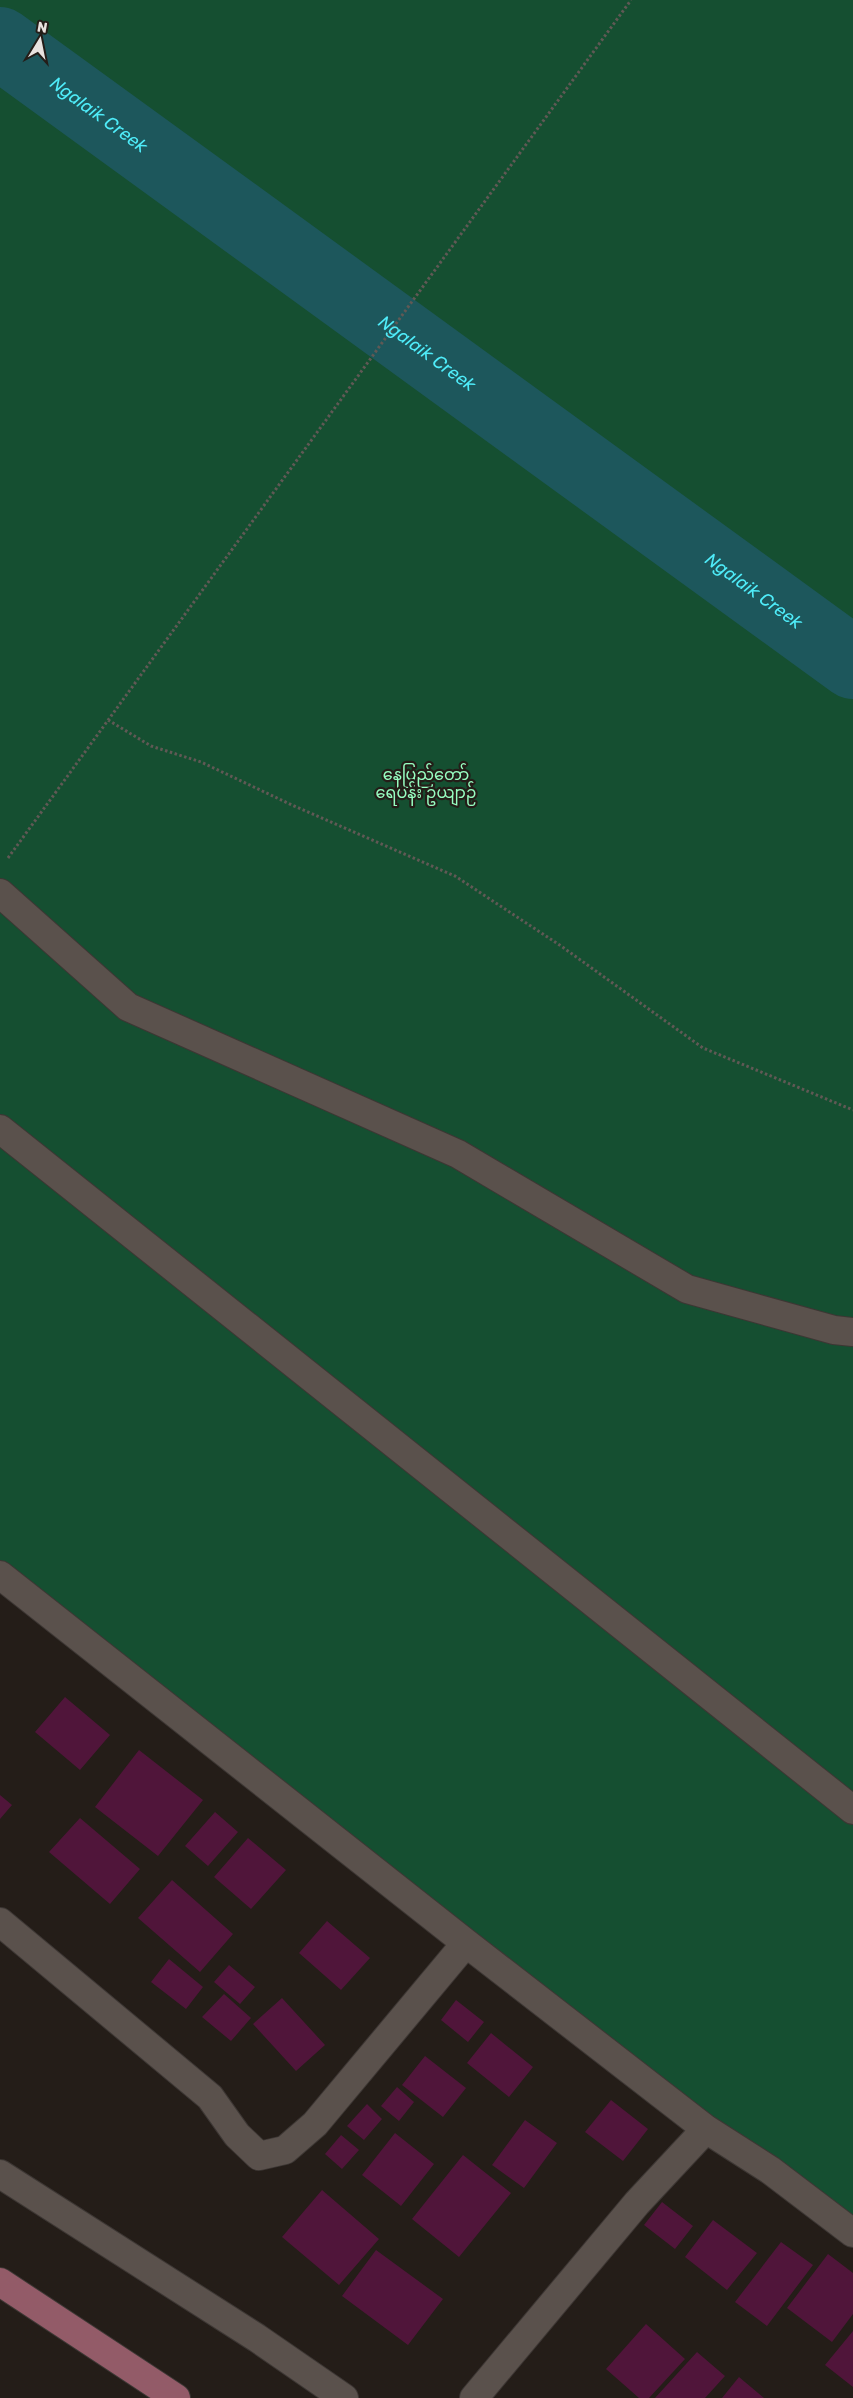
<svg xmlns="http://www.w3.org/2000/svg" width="853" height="2398" font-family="Rubik,'Noto Sans Myanmar',sans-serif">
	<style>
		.park { fill: #154f31 }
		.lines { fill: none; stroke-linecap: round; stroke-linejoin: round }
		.river { stroke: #1d575c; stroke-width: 72 }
		.building { fill: #50153a }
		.minor-casing { stroke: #3d3734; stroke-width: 30 }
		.major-casing { stroke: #3d3734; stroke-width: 30 }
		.path { stroke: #605955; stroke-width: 3; stroke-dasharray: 2.5 2.5; stroke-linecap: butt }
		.minor { stroke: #5a514c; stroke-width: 28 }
		.major { stroke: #935b68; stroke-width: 28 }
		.labels { text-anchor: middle; stroke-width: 4.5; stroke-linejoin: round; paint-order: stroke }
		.park-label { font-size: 16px; fill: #97fec1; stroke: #241d18 }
		.water-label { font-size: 18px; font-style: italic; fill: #4fecf9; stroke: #241d18 }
	</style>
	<rect width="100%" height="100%" fill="#241d18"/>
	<path class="park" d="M0 0H853V2233L0 1567Z"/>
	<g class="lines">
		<path class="river" id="s1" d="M0 43 853 663"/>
	</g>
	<path class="building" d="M65 1697 110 1735 80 1770 35 1732Z
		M139 1750 203 1800 158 1856 95 1807Z
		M0 1795 12 1805 0 1819Z
		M215 1812 238 1832 208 1866 185 1846Z
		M80 1818 140 1869 110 1904 49 1852Z
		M248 1838 286 1870 251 1909 214 1877Z
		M172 1880 233 1934 200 1972 138 1918Z
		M327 1921 370 1958 341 1990 299 1953Z
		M169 1959 203 1987 186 2009 151 1982Z
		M229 1965 255 1987 240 2004 214 1982Z
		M224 1994 251 2018 231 2041 202 2017Z
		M282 1998 325 2045 296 2071 253 2024Z
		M456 2000 484 2022 468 2042 441 2020Z
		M491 2033 533 2067 509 2097 467 2063Z
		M425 2056 466 2088 443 2117 402 2085Z
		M397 2087 414 2102 399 2121 381 2106Z
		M611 2100 648 2129 623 2161 585 2132Z
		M367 2104 382 2119 364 2140 347 2126Z
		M525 2120 557 2143 524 2188 492 2165Z
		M395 2133 434 2164 401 2206 362 2175Z
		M341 2135 359 2150 342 2169 325 2154Z
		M463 2155 511 2193 459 2257 412 2219Z
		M322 2190 379 2239 339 2285 282 2237Z
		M662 2202 693 2226 675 2249 644 2225Z
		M713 2220 757 2253 727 2290 685 2257Z
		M781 2242 813 2265 767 2326 735 2302Z
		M376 2250 443 2299 408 2345 342 2296Z
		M828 2254 853 2273V2314L832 2342 787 2308Z
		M646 2324 685 2359 649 2398H639L606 2369Z
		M853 2331V2387L825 2365Z
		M697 2352 725 2376 705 2398H655Z
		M739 2377 764 2398H722Z"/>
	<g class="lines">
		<defs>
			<path id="minor" d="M0 893 128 1007 458 1154 687 1289 834 1330 853 1332
				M0 1129 853 1810
				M0 1575 466 1943 706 2129 770 2170 853 2233
				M0 1922 210 2097 237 2135 259 2156 285 2150 315 2124 466 1943
				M0 2174 257 2338 344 2398
				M474 2398 637 2203 706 2129"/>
			<path id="major" d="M0 2282 176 2398"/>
		</defs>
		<use href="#minor" class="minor-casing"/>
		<use href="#major" class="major-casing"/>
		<path class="path" d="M108 720 151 746 201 762 294 806 455 876 561 946 703 1048 853 1110
			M8 858 631 0"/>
		<use href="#minor" class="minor"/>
		<use href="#major" class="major"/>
	</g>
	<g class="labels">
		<g class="park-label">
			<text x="426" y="780">နေပြည်တော်<tspan x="426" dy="18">ရေပန်း ဥယျာဉ်</tspan></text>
		</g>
		<g class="water-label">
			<text dy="6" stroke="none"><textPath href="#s1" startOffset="122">Ngalaik Creek</textPath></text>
			<text dy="6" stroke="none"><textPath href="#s1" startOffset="528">Ngalaik Creek</textPath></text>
			<text dy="6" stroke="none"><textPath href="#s1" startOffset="932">Ngalaik Creek</textPath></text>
		</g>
	</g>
	<g transform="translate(40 40) rotate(10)" stroke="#241d18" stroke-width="4" paint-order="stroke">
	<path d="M0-4L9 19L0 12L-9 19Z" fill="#e8e2df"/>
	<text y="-8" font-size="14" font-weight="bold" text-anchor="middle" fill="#e8e2df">N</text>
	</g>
</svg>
